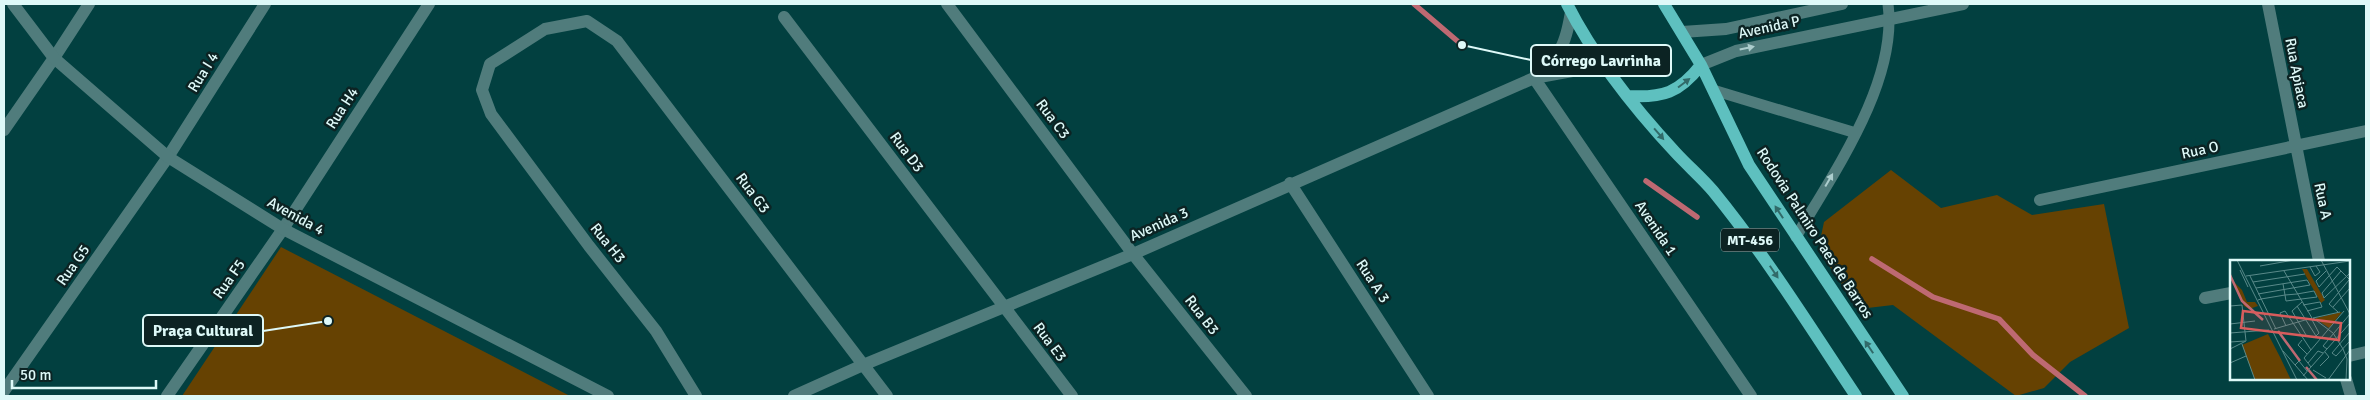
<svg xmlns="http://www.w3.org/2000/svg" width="2370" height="400" font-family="Signika,sans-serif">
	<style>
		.green { fill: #664202 }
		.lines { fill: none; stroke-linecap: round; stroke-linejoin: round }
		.stream { stroke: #be6972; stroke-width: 5.5 }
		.service { stroke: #507c7c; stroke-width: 11 }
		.minor { stroke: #507c7c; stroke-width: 12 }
		.tertiary { stroke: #507c7c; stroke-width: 12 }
		.primary { stroke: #5ec0bf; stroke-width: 12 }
		.oneway { fill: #accdcd }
		.oneway2 { fill: #316a69 }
		.labels { text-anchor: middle; stroke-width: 5; stroke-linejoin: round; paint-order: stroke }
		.shield { fill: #0c2323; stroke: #9fb9b8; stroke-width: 1 }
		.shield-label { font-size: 14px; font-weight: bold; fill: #def9f8 }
		.street-label { font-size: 15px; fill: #def9f8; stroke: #0c2323 }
		.inset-river { fill: none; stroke: #be6972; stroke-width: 2.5 }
		.inset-road { fill: none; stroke: #5a8a8a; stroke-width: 1 }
		.view { fill: #d85c5c; fill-opacity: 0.15; stroke: #d85c5c; stroke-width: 2.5 }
		.inset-edge { fill: none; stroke: #def9f8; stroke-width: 2.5 }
		.leader { fill: none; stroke: #def9f8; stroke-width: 2 }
		.callout-dot { fill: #def9f8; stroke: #0c2323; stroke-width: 2 }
		.callout { fill: #0c2323; stroke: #def9f8; stroke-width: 2 }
		.callout-label { font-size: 16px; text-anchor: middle; font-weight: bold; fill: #def9f8 }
	</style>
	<rect width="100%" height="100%" fill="#024040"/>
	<path class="green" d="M1891 170 1941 208 1997 195 2032 215 2104 204 2129 328 2070 362 2044 388 2016 396 1893 305 1859 309 1818 250 1824 222Z
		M281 247 570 396H182Z"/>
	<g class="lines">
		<path class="stream" d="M1414 4 1462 45
			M1646 181 1697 217
			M1872 259 1933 297 1999 319 2033 355 2085 396"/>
		<path class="service" d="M1713 90 1856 133
			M1796 237C1834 172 1898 82 1888 4"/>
		<path class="minor" d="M947 4 1133 254 1246 396
			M2268 4 2319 261
			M784 17 1072 396
			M1534 78 1751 396
			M1534 78C1561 52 1565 48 1571 12
			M4 130 54 58 89 4
			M1290 183 1428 396
			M2040 200 2366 131
			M2205 298 2231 293
			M2349 356 2366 352
			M2346 379 2351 396
			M4 391 168 157 265 4
			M167 396 283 229 429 4
			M696 396 656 331 589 246 491 114 482 90 490 64 545 29 587 21 617 41 887 396
			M794 396 863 365 1133 254 1534 78 1583 69 1608 70"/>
		<path class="tertiary" d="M13 4 54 58 168 157 283 229 608 396
			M1682 32 1726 29 1842 4
			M1701 65 1736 51 1963 4"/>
		<path class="primary" d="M1567 4C1595 59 1634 108 1676 153 1688 166 1702 178 1713 191 1766 256 1810 327 1856 396
			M1664 4 1701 65 1749 165 1903 396
			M1628 96C1663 98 1679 93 1701 65"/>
	</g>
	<defs><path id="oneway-solid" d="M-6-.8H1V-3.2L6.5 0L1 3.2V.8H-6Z" transform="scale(1.25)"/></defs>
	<g class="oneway">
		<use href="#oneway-solid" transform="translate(1747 48) rotate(-12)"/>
		<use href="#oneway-solid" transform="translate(1829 180) rotate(-60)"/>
	</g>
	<g class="oneway2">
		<use href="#oneway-solid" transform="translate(1684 83) rotate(-37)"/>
		<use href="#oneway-solid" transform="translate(1659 134) rotate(49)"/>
		<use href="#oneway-solid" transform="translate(1779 212) rotate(-123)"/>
		<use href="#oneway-solid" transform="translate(1774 272) rotate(56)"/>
		<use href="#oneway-solid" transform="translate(1869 347) rotate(-124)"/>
	</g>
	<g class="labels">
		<rect class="shield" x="1721" y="228.5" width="58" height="23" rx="4"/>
		<g class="shield-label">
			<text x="1750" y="245">MT-456</text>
		</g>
		<g class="street-label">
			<text transform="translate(1769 27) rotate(-12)" y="5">Avenida P</text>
			<text transform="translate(203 72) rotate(-58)" y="5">Rua I 4</text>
			<text transform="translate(2297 73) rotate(79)" y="5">Rua Apiaca</text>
			<text transform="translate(342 108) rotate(-57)" y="5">Rua H4</text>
			<text transform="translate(1053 119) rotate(53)" y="5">Rua C3</text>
			<text transform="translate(2200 150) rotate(-12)" y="5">Rua O</text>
			<text transform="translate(907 152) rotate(53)" y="5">Rua D3</text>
			<text transform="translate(753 193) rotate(53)" y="5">Rua G3</text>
			<text transform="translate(2323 201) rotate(78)" y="5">Rua A</text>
			<text transform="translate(296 216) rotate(29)" y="5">Avenida 4</text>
			<text transform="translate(1159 224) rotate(-24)" y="5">Avenida 3</text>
			<text transform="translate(1656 228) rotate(56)" y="5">Avenida 1</text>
			<text transform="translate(1815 233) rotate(57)" y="5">Rodovia Palmiro Paes de Barros</text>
			<text transform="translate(608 243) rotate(51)" y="5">Rua H3</text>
			<text transform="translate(73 265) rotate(-55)" y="5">Rua G5</text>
			<text transform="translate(229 279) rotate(-55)" y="5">Rua F5</text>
			<text transform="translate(1373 281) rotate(57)" y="5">Rua A 3</text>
			<text transform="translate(1202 315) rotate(52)" y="5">Rua B3</text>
			<text transform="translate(1050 342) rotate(53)" y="5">Rua E3</text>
		</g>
	</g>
	<g transform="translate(2230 260)">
		<rect width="120" height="120" fill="#024040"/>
		<path d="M72 9H77L95 40 91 43ZM2 20 12 30 17 42H25L28 46 19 49 14 46ZM112 52 99 68 86 59V58ZM38 74 50 97 61 120H25L12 85Z" fill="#664202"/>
		<path class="inset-river" d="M0 15 12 41 33 60M48 71 70 101M76 107 87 120"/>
		<path class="inset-road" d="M7 0 67 120M91 0 120 54M30 6 64 0M80 7 85 16 90 12 86 6M10 10 18 27M54 11 82 58M96 11 86 21 89 27 107 7 120 20M111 11 92 33 94 38 119 14M16 16 120 1M20 16 46 69M23 22 75 14M26 28 77 20 80 25 28 34M28 40 31 39 55 35 67 34 84 31 87 37 56 41 55 35 53 24M72 42 62 51 76 75M73 45 90 42 92 47 77 51M0 46 12 45 16 81M67 46 86 76 89 73 81 58M103 47 120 28M108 52 99 44 119 20M120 54 93 86 97 89 120 63M83 58 103 73 113 89 117 99 116 120M83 58 110 52M0 64 25 61M56 66 50 53 55 51 81 90M44 69 82 58M120 72 102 93 106 96 120 81M0 73 39 70M72 80 68 85 77 94M0 82 15 81M12 84 25 120M0 89 16 81M53 91 78 120M0 103 16 96M78 103 88 91 93 93M65 105 69 101 77 111M90 106 99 97 95 92M81 107 74 98 114 51M83 110 96 118M73 116 97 89M98 120 120 90"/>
		<path class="view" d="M13 51 111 63 109 80 11 68Z"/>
		<rect width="120" height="120" class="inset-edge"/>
	</g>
	<path class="leader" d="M1462 45L1531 60M328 321L263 331"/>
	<g class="callout-dot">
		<circle cx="1462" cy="45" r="5"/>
		<circle cx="328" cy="321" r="5"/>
	</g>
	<g class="callout">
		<rect x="1531" y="45" width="140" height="31" rx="5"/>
		<rect x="143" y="315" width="120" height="31" rx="5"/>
	</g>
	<g class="callout-label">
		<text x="1601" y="66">Córrego Lavrinha</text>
		<text x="203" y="336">Praça Cultural</text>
	</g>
	<rect width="2370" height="400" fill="none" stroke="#def9f8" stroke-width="10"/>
	<path d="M12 380v8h144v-8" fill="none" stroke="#def9f8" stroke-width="2.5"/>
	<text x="20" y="380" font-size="15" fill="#def9f8" stroke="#0c2323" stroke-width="4" paint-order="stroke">50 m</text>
</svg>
